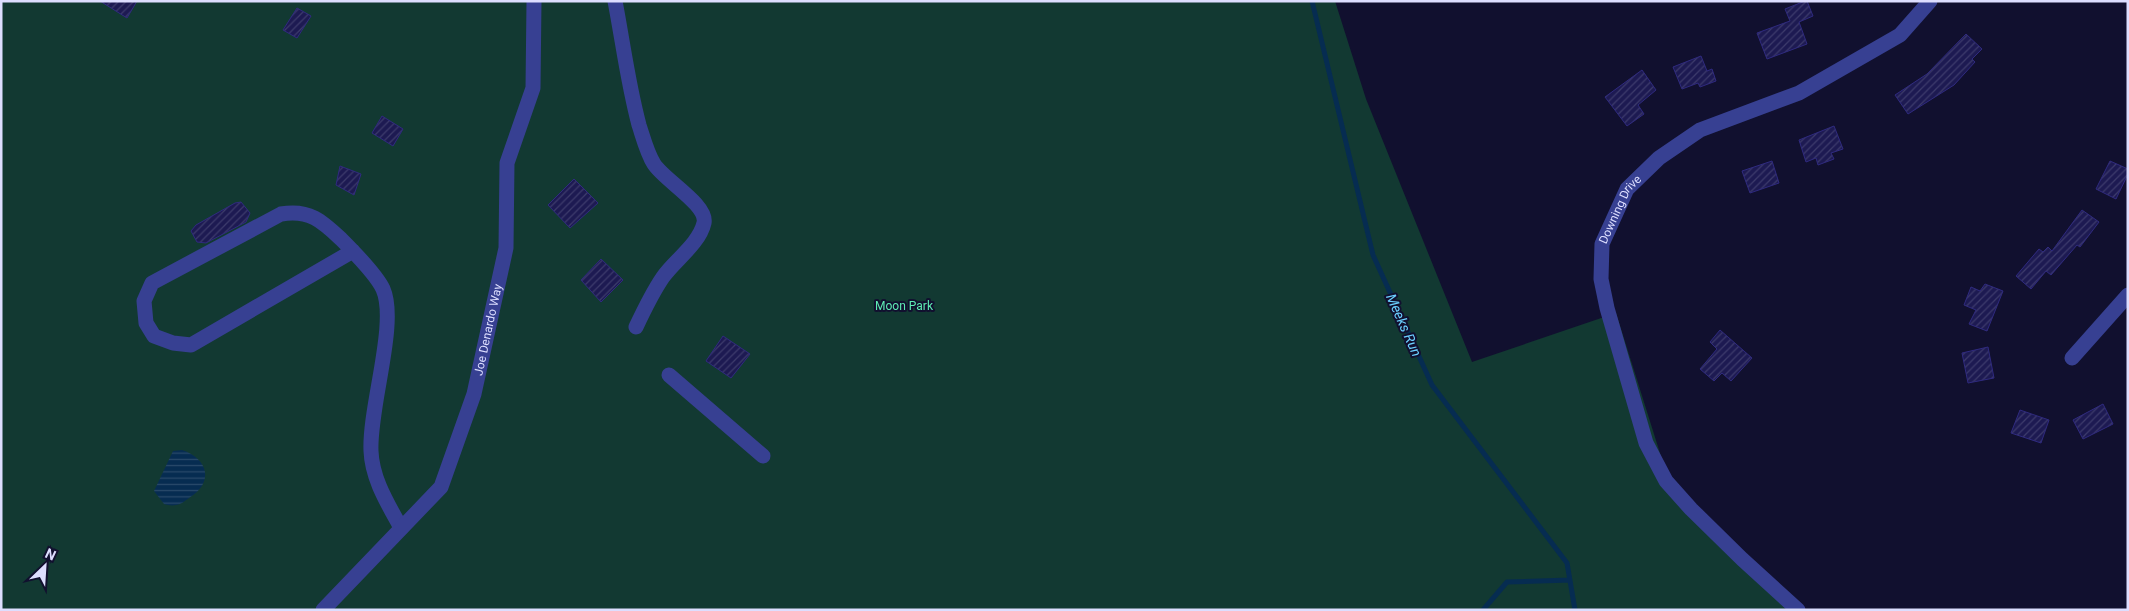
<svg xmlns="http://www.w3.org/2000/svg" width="2129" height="611" font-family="Roboto,sans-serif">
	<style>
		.park { fill: #123932 }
		.water { fill: url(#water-rules) }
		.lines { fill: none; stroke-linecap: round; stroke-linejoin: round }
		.stream { stroke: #062c51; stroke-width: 5 }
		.building { fill: url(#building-hatch); stroke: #2f2a7f }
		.minor { stroke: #374092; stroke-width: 15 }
		.labels { text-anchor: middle; stroke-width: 4; stroke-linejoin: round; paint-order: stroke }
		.street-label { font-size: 12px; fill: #dddeff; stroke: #11102f }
		.park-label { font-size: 12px; fill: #5eebb3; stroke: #11102f }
		.water-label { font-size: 14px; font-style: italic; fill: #6bd0ff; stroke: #11102f }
	</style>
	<defs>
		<pattern id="water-rules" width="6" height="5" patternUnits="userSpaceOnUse" patternTransform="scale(1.25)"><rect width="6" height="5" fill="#062c51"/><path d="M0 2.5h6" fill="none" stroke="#2a4a6b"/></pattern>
		<pattern id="building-hatch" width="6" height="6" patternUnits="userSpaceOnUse" patternTransform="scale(1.25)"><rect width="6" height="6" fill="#1d1a52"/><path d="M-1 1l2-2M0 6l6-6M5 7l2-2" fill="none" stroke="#3d3b6c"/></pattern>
	</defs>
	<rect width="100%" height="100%" fill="#11102f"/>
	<path class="park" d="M1 1H1335L1366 99 1472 362 1616 313 1675 501 1806 610H1Z"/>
	<path class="water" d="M182 450C209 459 214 483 189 498 185 501 180 505 176 505 172 506 167 505 164 504L154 491 173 451Z"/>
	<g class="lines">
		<path class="stream" d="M1312 1 1373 255 1432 385 1567 563 1575 610
			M1483 610 1507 582 1570 580"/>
	</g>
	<path class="building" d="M100 1H137L127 18Z
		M1805 1H1807L1813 16 1799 22 1807 44 1767 59 1757 33 1790 21 1785 9Z
		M297 8 311 16 297 38 283 30Z
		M1966 34 1982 49 1972 59 1975 62 1954 85 1908 114 1895 95 1927 74Z
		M1701 56 1707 71 1712 69 1716 81 1700 87 1698 83 1682 89 1673 67Z
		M1642 70 1656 90 1638 105 1644 114 1627 126 1605 97Z
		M382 116 403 129 393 146 372 133Z
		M1834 126 1843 149 1831 153 1834 159 1818 165 1816 158 1806 162 1799 140Z
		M1772 161 1779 183 1750 193 1742 171Z
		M2110 161 2128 169V174L2116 199 2096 189Z
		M340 166 361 174 354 195 336 185Z
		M574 179 598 203 570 228 548 205Z
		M241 202 250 213 246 222 206 243 197 242 191 231 196 225 235 203Z
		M2082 210 2099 222 2080 247 2077 245 2051 275 2046 271 2031 289 2016 276 2039 249 2043 252 2048 247 2052 251Z
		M601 259 623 280 601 302 581 280Z
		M1985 284 2003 291 1987 331 1969 324 1976 310 1964 305 1971 287 1980 291Z
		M1720 330 1752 358 1731 381 1722 373 1714 381 1700 369 1717 349 1710 342Z
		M723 336 750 354 731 378 706 361Z
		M1988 347 1994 378 1968 383 1962 353Z
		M2103 404 2113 424 2083 439 2073 420Z
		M2020 410 2049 420 2041 443 2011 433Z"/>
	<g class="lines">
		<g class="minor">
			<path d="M615 1C623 43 628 84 639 125 643 137 647 153 654 164 664 180 708 205 704 223 699 244 675 260 663 277 652 293 644 310 636 327"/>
			<path d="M353 251 191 345 173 343 154 336 146 323 144 301 152 283 281 214C309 209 322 221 341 239 353 251 376 274 383 289 398 323 369 407 371 451 372 479 388 504 401 528"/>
			<path d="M2072 358 2128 295"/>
			<path d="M669 375 763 456"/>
			<path id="s1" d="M323 610 441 487 474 394 506 248 507 163 533 88 534 1"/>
			<path id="s2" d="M1798 610 1742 559 1691 509 1666 481 1646 443 1607 308 1601 279 1602 244 1627 189 1659 158 1700 130 1799 93 1900 35 1930 1"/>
		</g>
	</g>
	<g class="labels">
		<g class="street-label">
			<text dy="4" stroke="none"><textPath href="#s2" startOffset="472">Downing Drive</textPath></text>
			<text dy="4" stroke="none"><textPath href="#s1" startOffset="335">Joe Denardo Way</textPath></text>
		</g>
		<g class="park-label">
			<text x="904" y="310">Moon Park</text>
		</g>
		<g class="water-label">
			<text transform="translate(1404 325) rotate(66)" y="5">Meeks Run</text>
		</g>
	</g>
	<rect width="2129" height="611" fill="none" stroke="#dddeff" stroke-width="5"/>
	<g transform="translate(45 566) rotate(25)" stroke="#11102f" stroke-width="4" paint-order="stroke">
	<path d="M0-4L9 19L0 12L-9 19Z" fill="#dddeff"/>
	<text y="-8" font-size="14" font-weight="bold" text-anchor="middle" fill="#dddeff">N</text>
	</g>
</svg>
